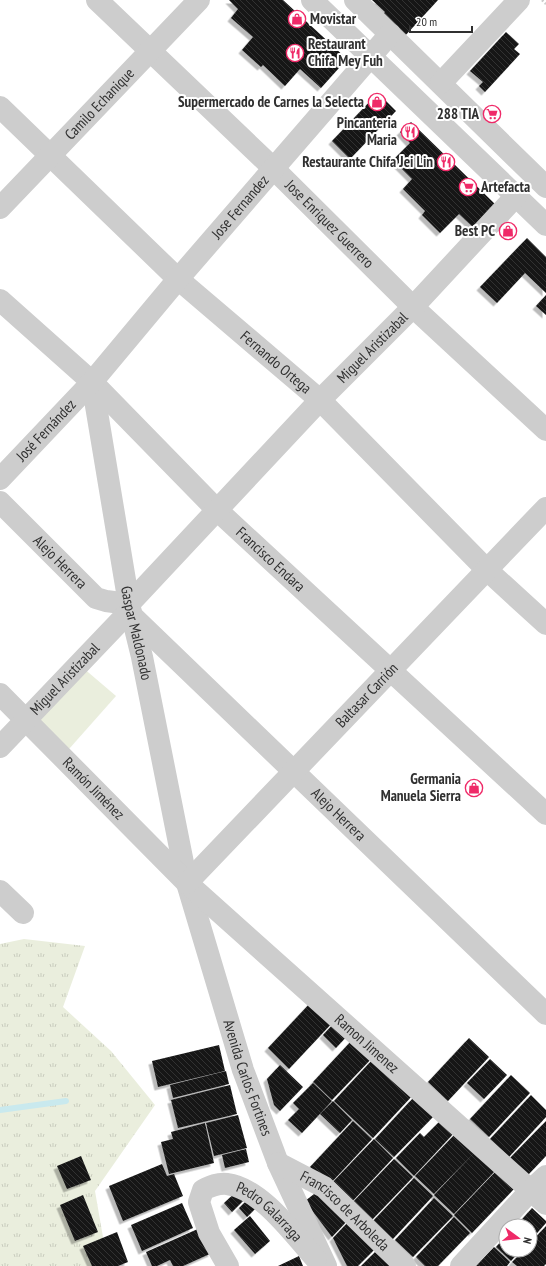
<svg xmlns="http://www.w3.org/2000/svg" width="546" height="1266" font-family="'PT Sans Narrow',sans-serif">
	<style>
		.grass { fill: url(#grass-tufts) }
		.pitch { fill: #eaeedd }
		.lines { fill: none; stroke-linecap: round; stroke-linejoin: round }
		.stream { stroke: #c9e9ee; stroke-width: 6 }
		.building { fill: url(#building-back-hatch); filter: url(#shadow) }
		.path { stroke: #cdcdcd; stroke-width: 2.5; stroke-dasharray: 2 2; stroke-linecap: butt }
		.minor { stroke: #cdcdcd; stroke-width: 22 }
		.labels { text-anchor: middle; stroke-width: 4; stroke-linejoin: round; paint-order: stroke }
		.poi-label { font-size: 15px; font-weight: bold; fill: #303030; stroke: #fff; text-anchor: end }
		.street-label { font-size: 15px; fill: #303030; stroke: #fff }
	</style>
	<defs>
		<pattern id="grass-tufts" width="24" height="20" patternUnits="userSpaceOnUse"><rect width="24" height="20" fill="#eaeedd"/><path d="M3 7l-1-3M5 7V3M7 7l1-3M15 17l-1-3M17 17v-4M19 17l1-3" fill="none" stroke="#c9ccbe"/></pattern>
		<pattern id="building-back-hatch" width="6" height="6" patternUnits="userSpaceOnUse"><rect width="6" height="6" fill="#171717"/><path d="M-1 5l2 2M0 0l6 6M5-1l2 2" fill="none" stroke="#303030"/></pattern>
		<filter id="shadow"><feDropShadow dx="-3.5" dy="3.5" stdDeviation="0" flood-color="#0004"/></filter>
	</defs>
	<rect width="100%" height="100%" fill="#fff"/>
	<path class="grass" d="M24 939 85 946 63 1007 111 1051 155 1105 95 1191 108 1266H0V944Z"/>
	<path class="pitch" d="M82 667 116 696 69 749 36 719Z"/>
	<g class="lines">
		<path class="stream" d="M0 1110 66 1101"/>
	</g>
	<path class="building" d="M229 0H283L347 59 321 88 300 69 285 86 263 65 261 67 242 50 253 37 231 18 238 9Z
		M372 0H438L403 38 380 17 385 12Z
		M506 32 519 44 514 49 520 54 485 92 479 86 483 82 470 71Z
		M378 93 396 111 350 159 332 141Z
		M411 122 498 207 476 230 459 214 440 233 422 215 425 211 403 189 412 179 393 160 410 143 400 132Z
		M527 238 546 257V293L525 273 497 303 480 287Z
		M546 295V315L536 306Z
		M313 1000 335 1020 289 1069 268 1048Z
		M336 1021 349 1034 336 1048 323 1035Z
		M354 1038 373 1057 332 1100 313 1082Z
		M469 1038 489 1057 448 1101 428 1082Z
		M219 1045 225 1071 158 1087 152 1061Z
		M373 1059 413 1095 373 1138 354 1120 388 1085 354 1120 334 1101Z
		M490 1059 507 1075 484 1099 467 1083Z
		M280 1065 303 1087 280 1111 274 1105 267 1079Z
		M226 1071 229 1084 173 1098 170 1085Z
		M511 1075 530 1093 489 1137 470 1119Z
		M313 1083 332 1101 302 1133 288 1120 299 1109 293 1103Z
		M230 1085 237 1114 178 1128 171 1100Z
		M531 1095 546 1110V1117L509 1157 490 1139Z
		M413 1098 433 1117 394 1157 375 1139Z
		M333 1101 352 1120 340 1133 320 1114Z
		M238 1115 247 1148 214 1156 206 1123Z
		M442 1119 455 1132 414 1176 396 1158 420 1133 424 1137Z
		M353 1121 372 1139 329 1185 310 1167Z
		M546 1121V1156L528 1175 510 1158Z
		M205 1123 214 1163 169 1174 161 1142 173 1139 171 1132Z
		M457 1132 476 1151 434 1194 415 1176Z
		M374 1139 393 1158 349 1205 329 1186Z
		M246 1149 249 1162 225 1168 222 1155Z
		M476 1151 496 1170 454 1214 434 1195Z
		M81 1156 91 1180 67 1189 57 1166Z
		M394 1159 413 1177 370 1222 351 1204Z
		M162 1164 167 1176 174 1174 183 1196 123 1221 109 1186Z
		M496 1171 514 1189 472 1233 454 1215Z
		M414 1178 433 1196 392 1240 373 1221Z
		M237 1191 245 1199 232 1212 224 1203Z
		M318 1191 348 1220 332 1237 305 1201Z
		M83 1195 98 1232 75 1241 60 1205Z
		M434 1198 453 1216 413 1257 395 1240Z
		M248 1199 257 1207 247 1217 239 1208Z
		M182 1203 193 1228 142 1251 131 1225Z
		M532 1208 546 1221V1223L530 1241V1226H516Z
		M250 1216 270 1241 255 1254 234 1230Z
		M454 1217 470 1233 438 1266H425L416 1257Z
		M349 1221 376 1248 358 1266H347L333 1238Z
		M546 1226V1264L544 1266H517L512 1262 524 1250H530V1243Z
		M200 1228 212 1253 183 1266H173L170 1260 157 1266H152L146 1252Z
		M117 1232 128 1262 118 1266H92L83 1246Z
		M506 1236V1250H521L511 1261 496 1247Z
		M494 1247 510 1262 507 1266H476Z
		M375 1252 390 1266H361Z
		M299 1256 303 1266H278Z"/>
	<g class="lines">
		<path class="path" d="M542 0 546 4"/>
		<g class="minor">
			<path id="s1" d="M97 0 273 168 413 307 546 430"/>
			<path d="M312 0 546 225"/>
			<path d="M355 0 546 187"/>
			<path d="M441 83 519 0"/>
			<path id="s2" d="M0 107 178 279 320 400 487 570 546 624"/>
			<path id="s3" d="M0 208 199 0"/>
			<path id="s4" d="M0 300 92 382 218 511 546 814"/>
			<path id="s5" d="M92 382 129 604 142 657 187 883 243 1070 278 1163 326 1266"/>
			<path id="s6" d="M0 479 92 382 178 279 390 34"/>
			<path id="s7" d="M0 502 96 598 106 601 129 604 320 400 413 307 516 196"/>
			<path id="s8" d="M0 694 187 883 546 1204"/>
			<path id="s9" d="M0 747 124 617 128 615H131L546 1014"/>
			<path id="s10" d="M187 883 546 508"/>
			<path d="M0 891 23 913"/>
			<path id="s11" d="M278 1163 324 1187 405 1266"/>
			<path id="s12" d="M228 1266 209 1233 199 1202 203 1190C211 1186 218 1183 227 1184 261 1188 294 1235 316 1259"/>
			<path d="M461 1266 531 1190 546 1176"/>
		</g>
	</g>
	<defs>
		<symbol id="shop-ring" viewBox="-11 -11 22 22"><circle r="9.5" fill="#fff" stroke="#ef2a68" stroke-width="1.5"/><path d="M-5-2.5h2.3a2.7 3.5 0 0 1 5.4 0H5L5.5 6h-11ZM-1.5-2.5h3a1.5 2.3 0 0 0-3 0Z" fill="#ef2a68"/></symbol>
		<symbol id="restaurant-ring" viewBox="-11 -11 22 22"><circle r="9.5" fill="#fff" stroke="#ef2a68" stroke-width="1.5"/><path d="M-5-6h1v4h1v-4h1v4h1v-4h1v5L-1.5 .5V6h-2V.5L-5-1ZM5-6V6H3V1.5H1.5Q1.5-4 5-6Z" fill="#ef2a68"/></symbol>
		<symbol id="supermarket-ring" viewBox="-11 -11 22 22"><circle r="9.5" fill="#fff" stroke="#ef2a68" stroke-width="1.5"/><path d="M-6-5.5h2.5l.6 2H6L4.5 2H-2.5L-4.4-4H-6ZM-1.5 3.2a1.3 1.3 0 1 0 .1 0ZM3 3.2a1.3 1.3 0 1 0 .1 0Z" fill="#ef2a68"/></symbol>
	</defs>
	<g fill-rule="evenodd">
		<use href="#shop-ring" x="287" y="9" width="20" height="20"/>
		<use href="#restaurant-ring" x="285" y="43" width="20" height="20"/>
		<use href="#shop-ring" x="367" y="92" width="20" height="20"/>
		<use href="#supermarket-ring" x="482" y="104" width="20" height="20"/>
		<use href="#restaurant-ring" x="400" y="122" width="20" height="20"/>
		<use href="#restaurant-ring" x="436" y="152" width="20" height="20"/>
		<use href="#supermarket-ring" x="458" y="177" width="20" height="20"/>
		<use href="#shop-ring" x="498" y="221" width="20" height="20"/>
		<use href="#shop-ring" x="464" y="778" width="20" height="20"/>
	</g>
	<g class="labels">
		<g class="poi-label">
			<text x="310" y="24" text-anchor="start">Movistar</text>
			<text x="308" y="49" text-anchor="start">Restaurant<tspan x="308" dy="17">Chifa Mey Fuh</tspan></text>
			<text x="364" y="107">Supermercado de Carnes la Selecta</text>
			<text x="479" y="119">288 TIA</text>
			<text x="397" y="128">Pincanteria<tspan x="397" dy="17">Maria</tspan></text>
			<text x="433" y="167">Restaurante Chifa Jei Lin</text>
			<text x="481" y="192" text-anchor="start">Artefacta</text>
			<text x="495" y="236">Best PC</text>
			<text x="461" y="784">Germania<tspan x="461" dy="17">Manuela Sierra</tspan></text>
		</g>
		<g class="street-label">
			<text dy="5" stroke="none"><textPath href="#s3" startOffset="144">Camilo Echanique</textPath></text>
			<text dy="5" stroke="none"><textPath href="#s6" startOffset="363">Jose Fernandez</textPath></text>
			<text dy="5" stroke="none"><textPath href="#s1" startOffset="323">Jose Enriquez Guerrero</textPath></text>
			<text dy="5" stroke="none"><textPath href="#s7" startOffset="523">Miguel Aristizabal</textPath></text>
			<text dy="5" stroke="none"><textPath href="#s2" startOffset="376">Fernando Ortega</textPath></text>
			<text dy="5" stroke="none"><textPath href="#s6" startOffset="67">José Fernández</textPath></text>
			<text dy="5" stroke="none"><textPath href="#s4" startOffset="375">Francisco Endara</textPath></text>
			<text dy="5" stroke="none"><textPath href="#s7" startOffset="85">Alejo Herrera</textPath></text>
			<text dy="5" stroke="none"><textPath href="#s5" startOffset="255">Gaspar Maldonado</textPath></text>
			<text dy="5" stroke="none"><textPath href="#s9" startOffset="94">Miguel Aristizabal</textPath></text>
			<text dy="5" stroke="none"><textPath href="#s10" startOffset="260">Baltasar Carrión</textPath></text>
			<text dy="5" stroke="none"><textPath href="#s8" startOffset="133">Ramón Jiménez</textPath></text>
			<text dy="5" stroke="none"><textPath href="#s9" startOffset="475">Alejo Herrera</textPath></text>
			<text dy="5" stroke="none"><textPath href="#s8" startOffset="507">Ramon Jimenez</textPath></text>
			<text dy="5" stroke="none"><textPath href="#s5" startOffset="714">Avenida Carlos Fortines</textPath></text>
			<text dy="5" stroke="none"><textPath href="#s11" startOffset="83">Francisco de Arboleda</textPath></text>
			<text dy="5" stroke="none"><textPath href="#s12" startOffset="160">Pedro Galarraga</textPath></text>
		</g>
	</g>
	<g transform="translate(518 1238) rotate(105)"><circle r="19" fill="#ffffff" stroke="#acacac"/>
	<path d="M0-3L7 15L0 10L-7 15Z" fill="#ef2a68"/>
	<text y="-6" font-size="11" font-weight="bold" text-anchor="middle" fill="#303030">N</text>
	</g>
	<path d="M410 26v6h62v-6" fill="none" stroke="#303030" stroke-width="2"/>
	<text x="416" y="26" font-size="12" fill="#303030" stroke="#ffffff" stroke-width="3" paint-order="stroke">20 m</text>
</svg>
